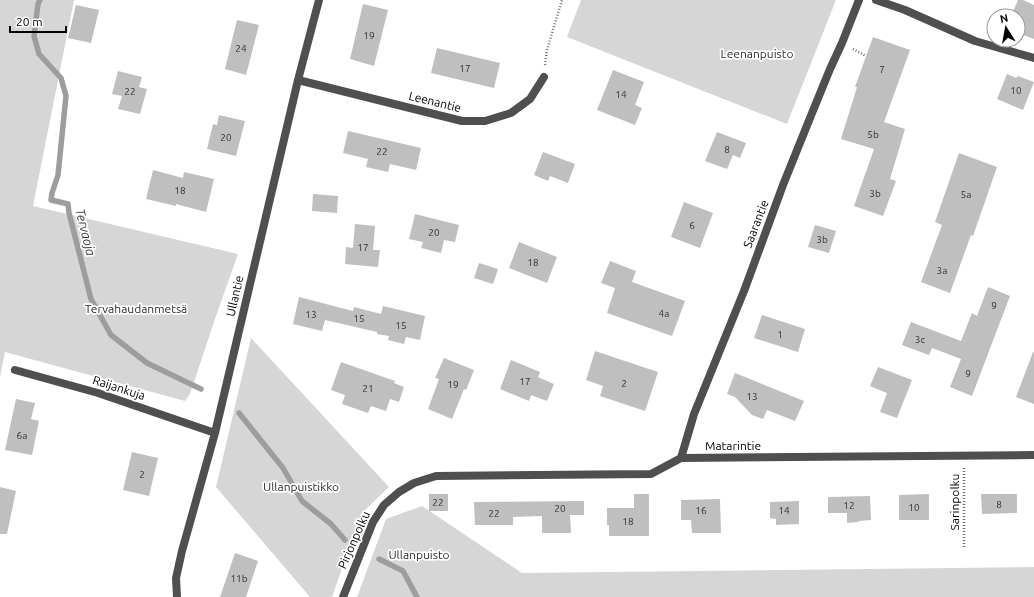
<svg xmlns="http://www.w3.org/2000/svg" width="1034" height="597" font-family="Ubuntu,sans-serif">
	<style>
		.green { fill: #d6d6d6 }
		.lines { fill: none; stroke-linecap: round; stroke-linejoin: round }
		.stream { stroke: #9d9d9d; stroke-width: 5.5 }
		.building { fill: #bfbfbf }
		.path { stroke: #717171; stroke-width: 2.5; stroke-dasharray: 1 2; stroke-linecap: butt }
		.minor { stroke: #4f4f4f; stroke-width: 8 }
		.labels { text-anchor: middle; stroke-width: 3.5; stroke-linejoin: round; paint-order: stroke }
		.number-label { font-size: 10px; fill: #303030 }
		.park-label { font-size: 12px; fill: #2d2d2d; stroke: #fff }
		.street-label { font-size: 12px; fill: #000; stroke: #fff }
		.water-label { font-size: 13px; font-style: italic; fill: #3e3e3e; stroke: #fff }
	</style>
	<rect width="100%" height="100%" fill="#fff"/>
	<path class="green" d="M0 0H74L33 206 238 254 216 316 190 394 185 401 5 352 0 377Z
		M581 0H836L787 124 567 37Z
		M251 338 389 487 361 514 332 597H310L216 487Z
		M422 506 522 573 1034 567V597H357L386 519Z"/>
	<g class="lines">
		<path class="stream" d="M40 0 38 4 34 36 39 54 61 78 66 96 58 175 52 193 51 200 68 204 69 213 91 299 111 335 147 363 201 389
			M239 413 283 468 302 501 331 524 345 540
			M379 559 403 571 417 597"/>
	</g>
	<path class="building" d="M1018 0H1023L1034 5V39L1018 33V16H1011Z
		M363 4 388 10 374 66 350 59Z
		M76 5 99 10 91 43 68 38Z
		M237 20 259 25 246 75 225 69Z
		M873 37 910 50 884 122 905 129 890 179 896 181 883 216 854 206 874 149 841 139 857 87H855Z
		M437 48 500 63 494 88 431 73Z
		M613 70 644 82 635 105 642 108 635 125 597 110Z
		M118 71 142 77 139 87 147 89 140 114 118 109 122 96 112 94Z
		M1007 74 1016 78 1018 76 1034 82 1023 110 997 99Z
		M219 115 245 121 236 156 207 149 213 124 217 125Z
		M348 131 421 148 416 170 390 164 388 172 366 167 368 159 343 153Z
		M717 132 746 143 740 158 733 155 727 169 705 161Z
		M543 152 575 164 568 183 550 176 548 181 534 175Z
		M959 153 997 167 973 236 971 235 950 293 921 282 942 225 935 222Z
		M153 170 183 178 184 172 214 179 206 212 176 204V206L146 199Z
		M313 194 338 196 337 213 312 211Z
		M684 202 713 213 700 248 671 237Z
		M415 214 459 225 455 242 444 240 441 253 421 248 423 242 409 239Z
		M355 224 375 226 373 250H380L378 267 345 264 346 247 353 248Z
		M815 225 836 231 829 253 808 247Z
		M519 242 557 257 547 283 509 268Z
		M610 261 636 271 632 282 685 301 672 336 607 313 615 288 601 283Z
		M479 263 498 269 493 284 474 278Z
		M988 287 1010 296 972 396 950 387 961 359 932 348 929 355 902 345 911 322 961 341 972 313 977 316Z
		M299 297 353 311 354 307 381 314 383 306 425 316 420 340 406 337 404 344 388 340 389 336 377 334V332L325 320 322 331 293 324Z
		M762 315 805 329 798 352 754 338Z
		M595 351 658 372 645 411 600 396 603 386 586 380Z
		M1033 352H1034V404L1016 397Z
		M444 358 474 370 466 390 464 389 452 419 428 409 439 379 435 378Z
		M511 360 540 372 538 377 554 384 547 401 531 395 529 401 500 389Z
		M341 362 395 381 394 383 404 387 399 402 390 399 386 411 371 406 368 413 342 404 345 395 331 390Z
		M878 367 912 380 897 418 880 412 887 393 870 386Z
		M735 373 804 401 795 421 767 410 763 419 752 415 735 397 727 394Z
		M16 399 35 403 31 419 39 421 32 455 5 450Z
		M132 452 158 458 149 496 123 490Z
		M0 487 16 491 7 534H0Z
		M429 494H448V511H429Z
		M634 494H649V536H609V525H607V508H634Z
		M929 494V520H899V495Z
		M981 494H1017V513L982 514Z
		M870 496 871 520 859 521 858 522 847 523V513H828V497Z
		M720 499 721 533H692L691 520H681V500Z
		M584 501V515H570L571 533H542V516L513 517V525H475L474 502Z
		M799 501V524L776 525V519L770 518V502Z
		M235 553 258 561 246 597H220Z"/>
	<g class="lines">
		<path class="path" d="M853 49 866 56
			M545 65 547 50 562 0
			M964 468V548"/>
		<path class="minor" d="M876 0 905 10 975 41 1034 58
			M298 80 462 121H485L511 113 530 99 544 77
			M15 370 98 393 215 433
			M681 458 694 414 744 291 783 185 810 118 830 69 842 43 859 0
			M177 597 176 578 182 551 215 433 298 80 319 0
			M343 597 373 522 384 505 399 492 414 483 436 476 651 474 681 458 1034 455"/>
	</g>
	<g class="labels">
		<g class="number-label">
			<text x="369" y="39">19</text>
			<text x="241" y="52">24</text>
			<text x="465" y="72">17</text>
			<text x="882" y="73">7</text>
			<text x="1016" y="94">10</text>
			<text x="130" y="95">22</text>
			<text x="621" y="98">14</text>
			<text x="873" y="138">5b</text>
			<text x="226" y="141">20</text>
			<text x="727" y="153">8</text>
			<text x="382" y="155">22</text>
			<text x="180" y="194">18</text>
			<text x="875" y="197">3b</text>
			<text x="966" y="198">5a</text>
			<text x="692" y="229">6</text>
			<text x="434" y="236">20</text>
			<text x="822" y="243">3b</text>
			<text x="363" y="251">17</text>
			<text x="533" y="266">18</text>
			<text x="942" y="274">3a</text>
			<text x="994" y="309">9</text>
			<text x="664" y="317">4a</text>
			<text x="311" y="318">13</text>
			<text x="359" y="322">15</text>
			<text x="401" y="329">15</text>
			<text x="780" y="338">1</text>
			<text x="920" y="343">3c</text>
			<text x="968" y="377">9</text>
			<text x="525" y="385">17</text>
			<text x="624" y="387">2</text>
			<text x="453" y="388">19</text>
			<text x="368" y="392">21</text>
			<text x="752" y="400">13</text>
			<text x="22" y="439">6a</text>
			<text x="142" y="478">2</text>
			<text x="438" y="506">22</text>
			<text x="999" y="508">8</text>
			<text x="849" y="509">12</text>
			<text x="914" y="511">10</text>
			<text x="560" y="512">20</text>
			<text x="701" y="514">16</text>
			<text x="784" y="514">14</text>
			<text x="494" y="517">22</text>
			<text x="628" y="525">18</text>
			<text x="239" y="582">11b</text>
		</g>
		<g class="park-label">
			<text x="757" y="58">Leenanpuisto</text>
			<text x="136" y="313">Tervahaudanmetsä</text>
			<text x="301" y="491">Ullanpuistikko</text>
			<text x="419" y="559">Ullanpuisto</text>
		</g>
		<g class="street-label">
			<text transform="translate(435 102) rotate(14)" y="4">Leenantie</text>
			<text transform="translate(756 224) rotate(-69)" y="4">Saarantie</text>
			<text transform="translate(235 296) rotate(-77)" y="4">Ullantie</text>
			<text transform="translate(119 388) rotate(18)" y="4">Raijankuja</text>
			<text x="733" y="450">Matarintie</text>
			<text transform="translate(955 502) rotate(-90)" y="4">Sarinpolku</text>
			<text transform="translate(354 540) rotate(-66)" y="4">Pirjonpolku</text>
		</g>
		<g class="water-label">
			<text transform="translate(86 232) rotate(76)" y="5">Tervaoja</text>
		</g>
	</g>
	<g transform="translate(1006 28) rotate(349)"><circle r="19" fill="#ffffff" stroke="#999999"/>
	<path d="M0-3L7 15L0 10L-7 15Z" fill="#000000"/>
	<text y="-6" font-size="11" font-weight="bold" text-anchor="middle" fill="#000000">N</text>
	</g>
	<path d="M10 26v6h56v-6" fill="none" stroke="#000000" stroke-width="2"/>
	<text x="16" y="26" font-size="12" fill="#000000" stroke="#ffffff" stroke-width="3" paint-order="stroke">20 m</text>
</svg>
